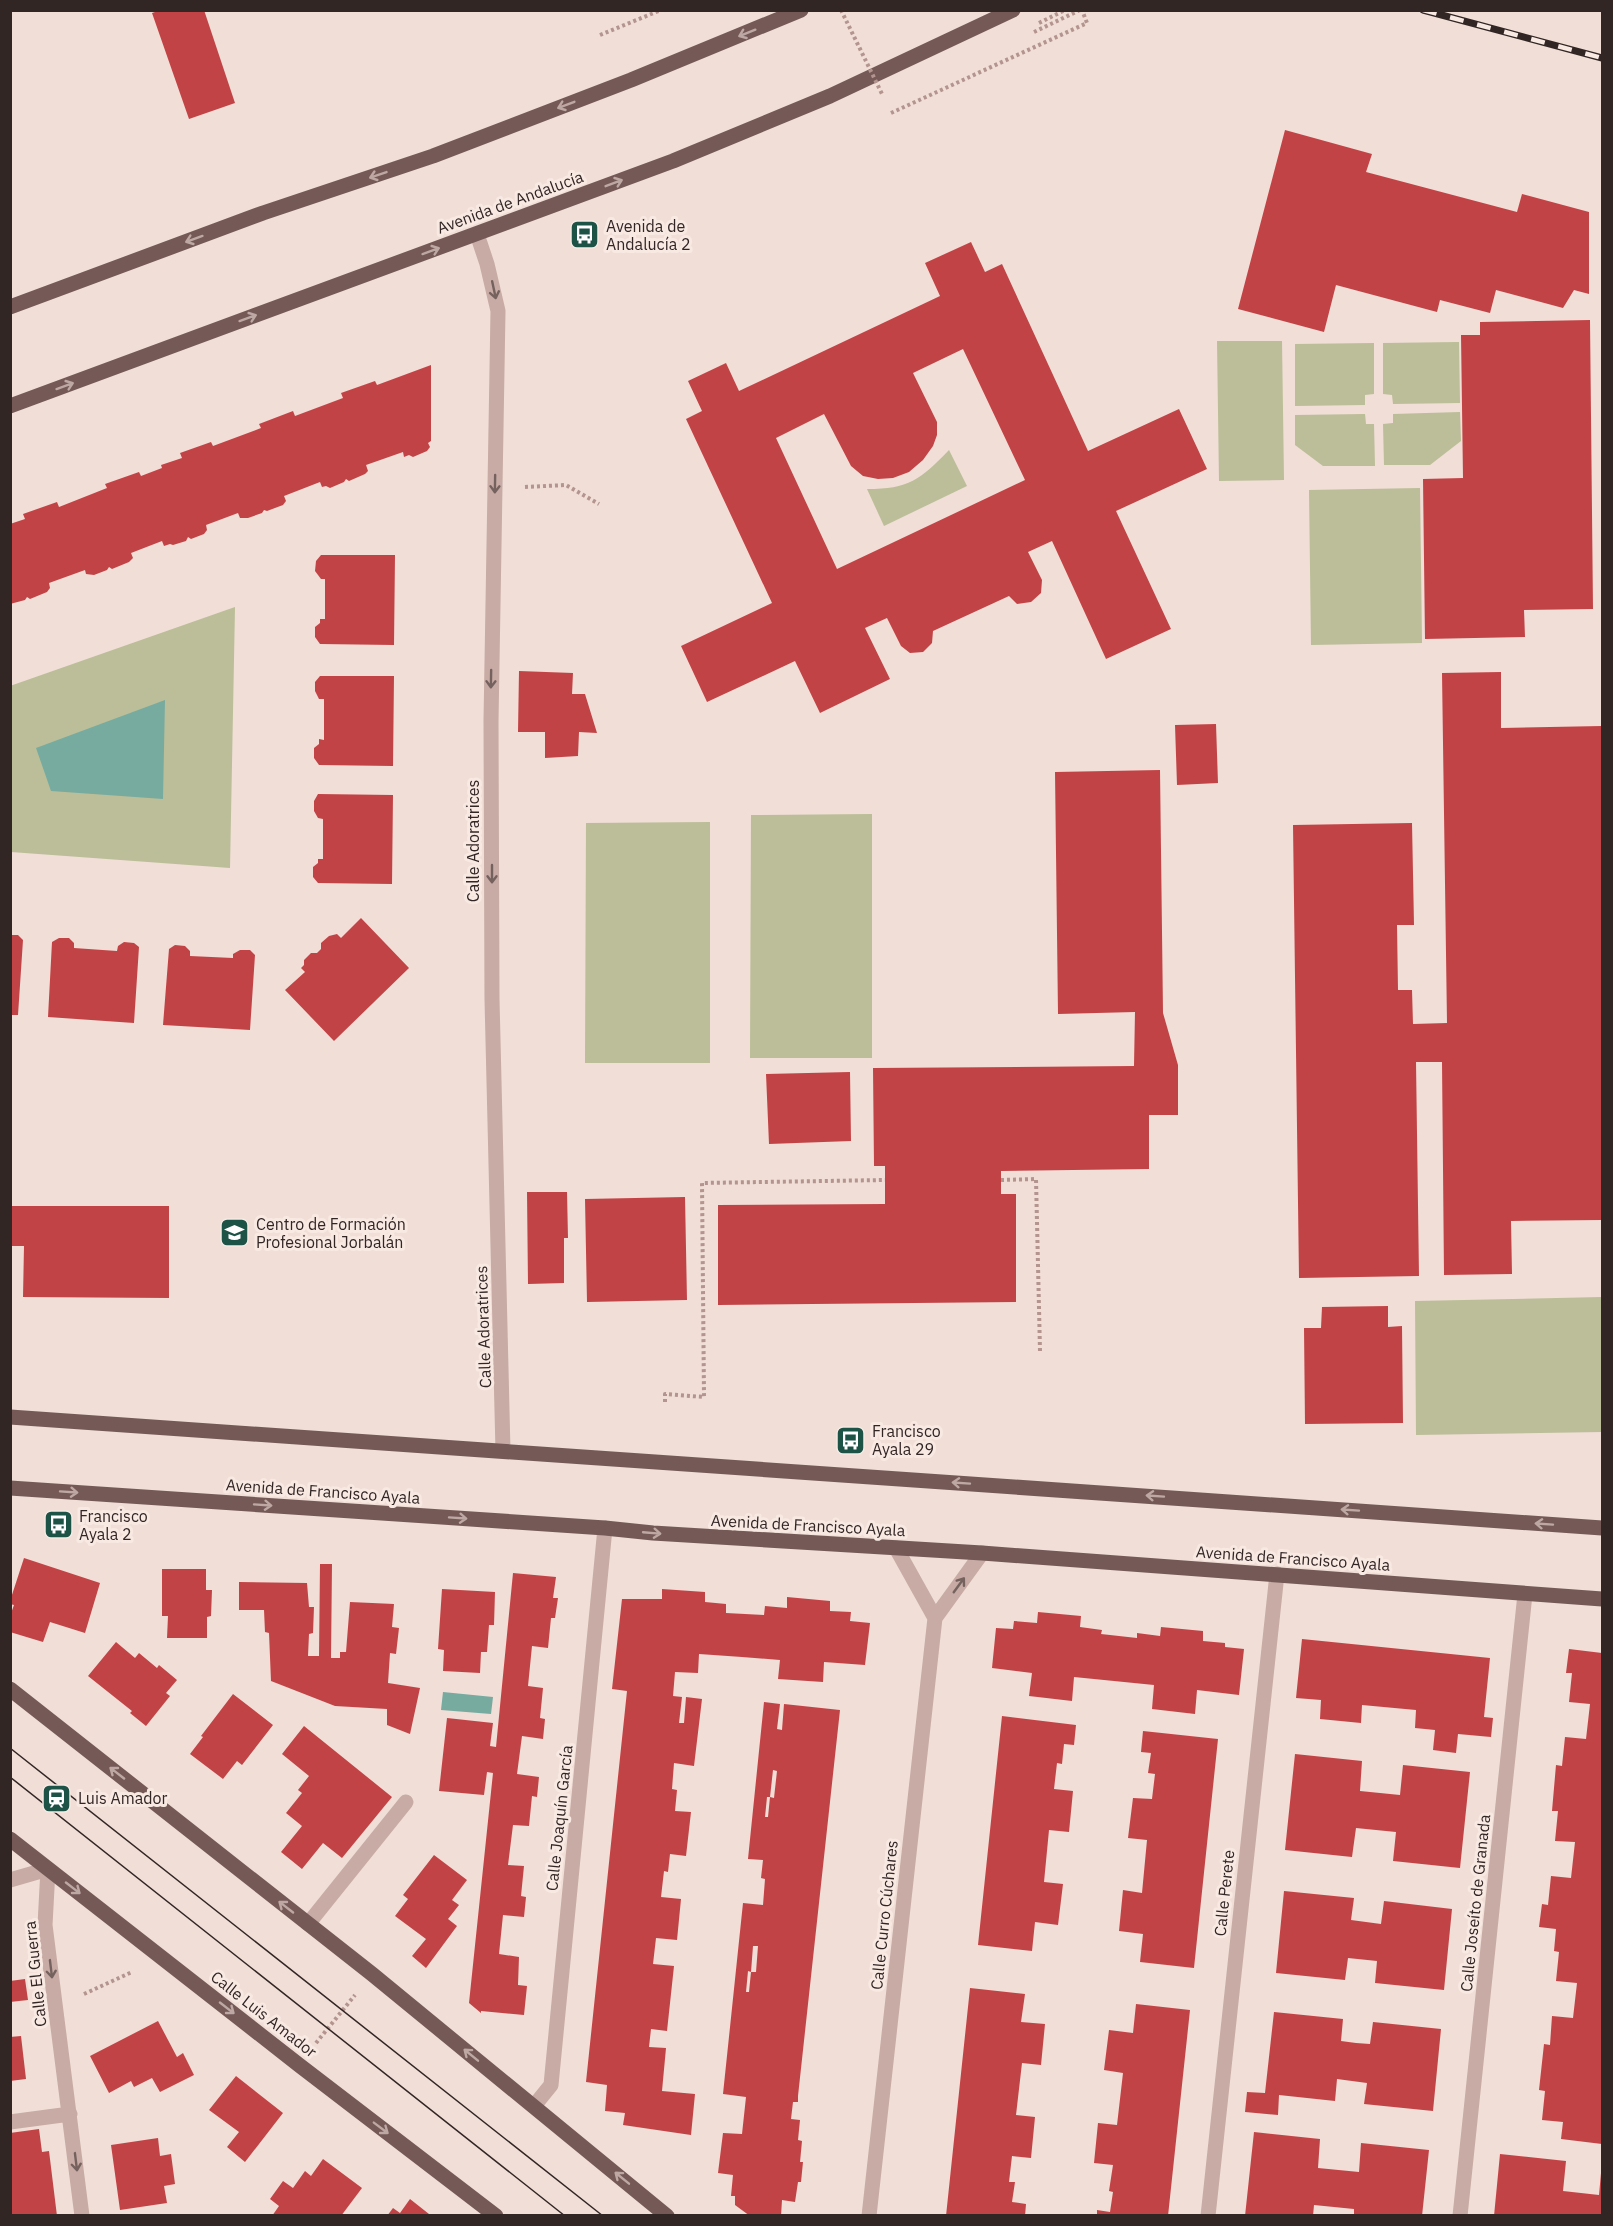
<svg xmlns="http://www.w3.org/2000/svg" width="1613" height="2226" font-family="'IBM Plex Sans',sans-serif">
	<style>
		.green { fill: #bbbe98 }
		.water { fill: #77aba0 }
		.building { fill: #c24346; fill-rule: evenodd }
		.lines { fill: none; stroke-linecap: round; stroke-linejoin: round }
		.path { stroke: #b3948e; stroke-width: 4; stroke-dasharray: 3 3; stroke-linecap: butt }
		.minor { stroke: #c7aba4; stroke-width: 15 }
		.major { stroke: #745957; stroke-width: 15 }
		.tram { stroke: #322625; stroke-width: 1.5 }
		.rail-casing { stroke: #322625; stroke-width: 7 }
		.rail { stroke: #f8e9e3; stroke-width: 4.5; stroke-dasharray: 14; stroke-linecap: butt }
		.path-bridge { stroke: #b3948e; stroke-width: 4; stroke-dasharray: 3 3; stroke-linecap: butt }
		.oneway { stroke: #bda8a4 }
		.oneway2 { stroke: #75625e }
		.labels { text-anchor: middle; stroke-width: 6; stroke-linejoin: round; paint-order: stroke }
		.street-label { font-size: 16px; fill: #322625; stroke: #f8e9e3 }
		.poi-label { font-size: 16px; fill: #322625; stroke: #f8e9e3; text-anchor: start }
	</style>
	<rect width="100%" height="100%" fill="#f0ded7"/>
	<path class="green" d="M1217 341H1282L1284 480 1219 481Z
		M1459 342 1460 403 1393 404 1392 395 1383 394V343Z
		M1374 343V394L1365 395V405L1295 406V344Z
		M1460 412 1461 441 1430 465H1384L1383 424 1393 423V414Z
		M1365 414 1366 424H1374L1375 466H1323L1295 445V415Z
		M949 450 967 486 884 526 867 489C909 489 920 480 949 450Z
		M1420 488 1422 643 1311 645 1309 490Z
		M235 607 230 868 11 852 10 686Z
		M872 814V1058H750L751 815Z
		M710 822V1063H585L586 823Z
		M1602 1297V1432L1416 1435 1415 1301Z"/>
	<path class="water" d="M165 700 163 799 51 791 36 748Z
		M443 1692 493 1697 491 1714 441 1710Z"/>
	<path class="building" d="M161 10H204L235 103 189 119 152 13Z
		M1285 130 1372 154 1366 172 1517 212 1522 194 1589 212V294L1574 290 1563 308 1496 290 1490 313 1440 300 1437 312 1336 285 1324 332 1238 309Z
		M971 242 985 272 1002 264 1088 451 1179 409 1207 469 1116 511 1171 629 1106 659 1052 541 1028 552 1042 580 1041 593 1031 602 1017 604 1009 596 933 631 932 643 923 652 910 653 901 646 887 618 865 628 890 679 820 713 795 661 707 702 681 646 772 603 686 419 702 411 688 381 726 363 739 391 940 296 925 263ZM963 349 1025 480 837 569 776 438 824 414 851 466 863 476 878 479 893 478 909 472 923 460 933 446 937 435V422L913 373Z
		M1590 320 1593 609 1524 610 1525 637 1425 639 1423 479 1463 478 1461 335H1480V322Z
		M431 365V441L428 443 430 447 427 451 413 457 409 455 404 457 403 452 366 465 368 471 365 474 349 481 346 479 344 482 330 488 326 486 322 487 320 482 284 496 286 501 283 505 267 511 264 510 262 513 248 518H240L238 513 206 525 207 530 204 534 191 539 188 537 186 541 173 545 170 544 164 546 162 541 131 553 133 558 129 562 112 569 109 567 107 570 94 575 86 574 85 570 49 583 50 588 47 592 30 599 27 597 25 600 10 604V524L25 519 23 514 57 502 59 507 107 488 105 484 139 472 141 476 162 468 161 465 182 458 180 453 211 442 213 446 261 428 259 424 293 411 295 416 343 398 341 393 375 381 377 385Z
		M321 555H395L394 645 320 644 315 637V627L320 623V619H325V579H321L315 571 316 561Z
		M519 671 573 673 572 694H585L597 733 579 732 578 756 545 758V732H518Z
		M1501 672V728L1602 726V1220L1511 1221 1512 1274 1444 1275 1442 1062H1416L1419 1276 1299 1278 1293 825 1412 823 1414 925H1397L1398 990H1412L1413 1024 1447 1023 1442 673Z
		M320 676H394L393 766 319 765 314 758V748L319 744V739L324 740V699H319L315 691V682Z
		M1216 724 1218 783 1177 785 1175 725Z
		M1160 770 1163 1013 1178 1065V1115H1149V1169L1001 1171V1194H1016V1302L718 1305V1205L885 1204V1166H874L873 1068 1134 1066 1135 1012 1058 1014 1055 772Z
		M318 794 393 795 392 884 318 883 313 877V867L318 863V859H323V819L318 818 314 811V801Z
		M361 918 409 968 334 1041 285 990 305 972 301 968 304 965V960L311 953H317L321 949V943L329 936 337 934 341 938Z
		M10 935H18L23 940 18 1015H10Z
		M59 938H69L74 943V948L117 951 118 946 124 942 134 943 139 947 134 1023 48 1017 52 942Z
		M175 945 185 946 190 951V956L233 958V954L240 950H250L255 955 250 1030 163 1025 169 949Z
		M850 1072 851 1141 769 1144 766 1074Z
		M527 1192H567L568 1238H564V1283L528 1284Z
		M685 1197 687 1300 587 1302 585 1199Z
		M10 1206H169V1298L23 1297 24 1246H10Z
		M1388 1306V1327L1402 1326 1403 1423 1305 1424 1304 1328H1321L1322 1307Z
		M24 1558 100 1583 85 1633 50 1622 43 1642 10 1632V1616L14 1605 10 1604V1601Z
		M320 1564H332L331 1658H340V1652H346L350 1602 394 1604 392 1627 399 1628 396 1654 390 1653 388 1683 420 1688 410 1734 387 1725V1709L335 1706 271 1681 269 1633 265 1632 264 1610H239V1582L307 1583 309 1607H314L313 1633 309 1634 308 1656H319Z
		M162 1569H206V1590H212L211 1616 207 1617V1638H167L168 1616H162Z
		M513 1573 556 1577 553 1598H558L555 1618H551L548 1648 532 1646 528 1686 543 1688 540 1718 545 1719 543 1739 522 1736 517 1774 539 1777 537 1797 532 1796 529 1826 513 1825 508 1865 524 1866 521 1896 526 1897 524 1917 503 1915 499 1954 519 1957 518 1985 527 1986 524 2015 481 2011V2013L469 2003 493 1773 487 1772 484 1795 439 1791 447 1718 493 1723 490 1746 496 1747Z
		M442 1589 495 1592 494 1625H489L487 1652H481L480 1673 443 1671 444 1650 438 1649Z
		M662 1589 705 1592V1602L726 1604V1613L764 1615 765 1606 787 1608V1597L830 1601V1611L851 1612 850 1621 870 1623 865 1665 824 1662 823 1682 778 1679 780 1660 742 1657 699 1654 698 1673 675 1672 673 1696 682 1697 679 1723H684L686 1697 702 1699 694 1766 674 1763 672 1789 677 1790 675 1811 691 1812 686 1856 670 1854 668 1872 664 1871 661 1897 681 1899 677 1940 656 1938 653 1964 674 1966 667 2031 651 2029 649 2047 666 2048 662 2091 695 2094 691 2135 623 2125 625 2113 605 2111 607 2085 586 2082 627 1691 612 1689 622 1599H662Z
		M1038 1612 1081 1616 1080 1627 1102 1630 1101 1634 1137 1638V1633L1160 1636 1161 1627 1203 1631V1641L1225 1643V1647L1244 1649 1239 1695 1197 1690 1195 1714 1152 1709 1154 1685 1074 1677 1072 1701 1029 1696 1032 1673 992 1668 996 1628 1013 1629 1014 1621 1037 1623Z
		M1302 1639 1490 1658 1484 1717 1493 1718 1491 1737 1458 1734 1456 1753 1433 1750 1435 1730 1415 1728 1416 1710 1362 1705 1361 1723 1320 1719 1321 1700 1296 1698Z
		M116 1642 135 1658 139 1653 157 1668 159 1665 177 1680 166 1693 170 1696 146 1726 130 1713 132 1711 88 1676Z
		M1569 1649 1602 1653V2144L1561 2139 1563 2122 1542 2120 1545 2091 1539 2090 1544 2044 1550 2045 1552 2016 1573 2018 1577 1983 1556 1981 1559 1952 1554 1951 1556 1929 1539 1927 1542 1904 1548 1905 1551 1876 1571 1878 1575 1842 1555 1841 1558 1811H1552L1556 1765 1562 1766 1565 1737 1586 1739 1590 1704 1569 1702 1572 1673H1566Z
		M233 1694 273 1725 242 1765 237 1761 223 1779 190 1754 203 1737 201 1736Z
		M764 1702 780 1704 777 1729 782 1730 784 1704 840 1710 798 2096V2102H793L791 2119 800 2120 798 2140 802 2141 800 2162H803L801 2182H798L795 2202 782 2200 781 2216H750L735 2205V2196H731L733 2175 718 2173 723 2133 742 2134 746 2097 723 2094 743 1903 763 1905 765 1879 761 1878 763 1860 748 1859ZM773 1770 777 1771 774 1798 770 1797 768 1817H765L767 1797H770ZM753 1946H758L756 1972H751L749 1992H746L748 1971 751 1972Z
		M1002 1716 1076 1725 1074 1745 1064 1744 1062 1764 1057 1763 1054 1789 1073 1791 1069 1832 1049 1830 1044 1882 1063 1884 1058 1925 1035 1922 1032 1951 978 1945Z
		M304 1726 392 1797 342 1858 323 1843 302 1869 281 1852 302 1826 286 1813 302 1793 298 1790 309 1776 282 1754Z
		M1143 1731 1218 1739 1194 1968 1140 1962 1143 1934 1119 1931 1123 1890 1142 1893 1147 1840 1128 1838 1133 1798 1152 1799 1155 1774 1148 1773 1151 1753 1141 1752Z
		M1295 1754 1362 1761 1360 1791 1400 1795 1403 1765 1470 1772 1460 1868 1393 1861 1396 1832 1356 1828 1352 1857 1285 1850Z
		M434 1855 467 1880 452 1900 459 1905 448 1919 457 1926 426 1968 412 1956 426 1939 395 1916 408 1899 403 1895Z
		M1284 1891 1354 1898 1351 1920 1381 1924 1384 1901 1452 1909 1444 1990 1375 1983 1377 1961 1348 1958 1345 1980 1276 1973Z
		M25 1979 28 2000 10 2002V1981Z
		M970 1988 1025 1994 1021 2022 1045 2024 1041 2065 1022 2063 1016 2115 1035 2117 1031 2158 1012 2156 1009 2182H1015L1012 2202 1026 2204 1025 2216H946Z
		M1136 2004 1190 2010 1168 2216H1097V2210L1110 2212 1113 2192 1109 2191 1113 2165 1094 2163 1098 2123 1117 2125 1123 2073 1104 2070 1109 2030 1133 2033Z
		M1274 2012 1343 2019 1341 2041 1356 2043 1370 2044 1373 2022 1441 2029 1433 2111 1364 2104 1367 2083 1337 2079 1335 2101 1279 2095 1278 2115 1245 2112 1247 2092 1265 2093Z
		M158 2021 177 2057 183 2053 194 2075 160 2092 152 2078 134 2087 131 2081 109 2093 90 2056Z
		M21 2036 26 2079 10 2081V2037Z
		M236 2076 283 2113 245 2162 227 2147 239 2132 209 2110Z
		M39 2129 42 2152 49 2151 57 2216H10V2133Z
		M1254 2132 1320 2139 1318 2168 1359 2172 1361 2143 1429 2150 1422 2216H1354V2209L1314 2205 1313 2216H1245Z
		M158 2138 160 2156 171 2154 175 2184 164 2186 167 2203 120 2210 111 2145Z
		M1500 2154 1566 2161 1563 2191 1599 2195 1601 2173H1602V2216H1494Z
		M323 2159 362 2188 341 2216H272L279 2206 270 2199 283 2181 293 2188 305 2171 311 2176Z
		M410 2199 429 2214 427 2216H387L393 2208 400 2213Z"/>
	<g class="lines">
		<path class="path" d="M1039 23 1065 10
			M1034 32 1080 10
			M600 35 661 10
			M891 113 1087 23 1082 10
			M525 487 566 485 599 504
			M1001 1180 1036 1179 1040 1351
			M665 1402V1394L704 1397 702 1183 885 1180
			M84 1994 132 1972
			M316 2043 355 1995"/>
		<path class="minor" d="M477 234 487 264 498 311 491 721 492 999 503 1451
			M896 1548 935 1618
			M10 1880 48 1869 45 1925 82 2216
			M308 1924 406 1802
			M534 2106 551 2085 605 1528
			M10 2122 70 2114
			M869 2216 935 1618 982 1553
			M1208 2216 1277 1574
			M1460 2216 1525 1594"/>
		<path class="major" d="M10 307 263 213 433 156 631 80 801 10
			M10 406 673 161 830 96 1013 10
			M10 1417 1602 1528
			M10 1488 605 1528 653 1533 982 1553 1602 1599
			M10 1689 372 1974 667 2216
			M10 1839 299 2065 496 2216"/>
		<path class="tram" d="M10 1748 603 2216
			M10 1777 565 2216"/>
		<defs>
			<path id="rail" d="M1423 10 1602 58"/>
		</defs>
		<use href="#rail" class="rail-casing"/>
		<use href="#rail" class="rail"/>
		<path class="path-bridge" d="M841 10 883 96"/>
	</g>
	<defs><path id="oneway-shaft" d="M-6 0H5M1.5-3L5.5 0L1.5 3" fill="none" stroke-width="1.6" stroke-linecap="round" stroke-linejoin="round" transform="scale(1.5)"/></defs>
	<g class="oneway">
		<use href="#oneway-shaft" transform="translate(747 33) rotate(158)"/>
		<use href="#oneway-shaft" transform="translate(566 105) rotate(159)"/>
		<use href="#oneway-shaft" transform="translate(378 175) rotate(161)"/>
		<use href="#oneway-shaft" transform="translate(614 183) rotate(-21)"/>
		<use href="#oneway-shaft" transform="translate(194 239) rotate(160)"/>
		<use href="#oneway-shaft" transform="translate(431 251) rotate(-20)"/>
		<use href="#oneway-shaft" transform="translate(248 318) rotate(-20)"/>
		<use href="#oneway-shaft" transform="translate(65 386) rotate(-20)"/>
		<use href="#oneway-shaft" transform="translate(961 1483) rotate(-176)"/>
		<use href="#oneway-shaft" transform="translate(69 1492) rotate(4)"/>
		<use href="#oneway-shaft" transform="translate(1155 1496) rotate(-176)"/>
		<use href="#oneway-shaft" transform="translate(263 1505) rotate(4)"/>
		<use href="#oneway-shaft" transform="translate(1350 1510) rotate(-176)"/>
		<use href="#oneway-shaft" transform="translate(458 1518) rotate(4)"/>
		<use href="#oneway-shaft" transform="translate(1544 1524) rotate(-176)"/>
		<use href="#oneway-shaft" transform="translate(652 1533) rotate(5)"/>
		<use href="#oneway-shaft" transform="translate(117 1773) rotate(-142)"/>
		<use href="#oneway-shaft" transform="translate(73 1888) rotate(38)"/>
		<use href="#oneway-shaft" transform="translate(286 1907) rotate(-142)"/>
		<use href="#oneway-shaft" transform="translate(227 2008) rotate(38)"/>
		<use href="#oneway-shaft" transform="translate(471 2055) rotate(-141)"/>
		<use href="#oneway-shaft" transform="translate(381 2128) rotate(37)"/>
		<use href="#oneway-shaft" transform="translate(622 2178) rotate(-141)"/>
	</g>
	<g class="oneway2">
		<use href="#oneway-shaft" transform="translate(494 290) rotate(78)"/>
		<use href="#oneway-shaft" transform="translate(495 484) rotate(91)"/>
		<use href="#oneway-shaft" transform="translate(491 679) rotate(91)"/>
		<use href="#oneway-shaft" transform="translate(492 874) rotate(90)"/>
		<use href="#oneway-shaft" transform="translate(959 1585) rotate(-54)"/>
		<use href="#oneway-shaft" transform="translate(51 1969) rotate(83)"/>
		<use href="#oneway-shaft" transform="translate(76 2162) rotate(83)"/>
	</g>
	<defs>
		<symbol id="bus-square" viewBox="-11 -11 22 22"><rect x="-9" y="-9" width="18" height="18" rx="4" fill="#1d5247" stroke="#f8e9e3"/><path d="M-5-6H5V4H4V6H2V4H-2V6H-4V4H-5ZM-3.5-4V0h7V-4ZM-3.5 1.2v1.5H-2V1.2ZM2 1.2v1.5H3.5V1.2Z" fill="#fff"/></symbol>
		<symbol id="university-square" viewBox="-11 -11 22 22"><rect x="-9" y="-9" width="18" height="18" rx="4" fill="#1d5247" stroke="#f8e9e3"/><path d="M0-5L7-2L0 1L-7-2ZM-4 1L0 2.5L4 1V4Q0 6-4 4Z" fill="#fff"/></symbol>
		<symbol id="station-square" viewBox="-11 -11 22 22"><rect x="-9" y="-9" width="18" height="18" rx="4" fill="#1d5247" stroke="#f8e9e3"/><path d="M-3-6H3Q5-6 5-4V2Q5 4 3 4L4.5 6H3L1.5 4h-3L-3 6H-4.5L-3 4Q-5 4-5 2V-4Q-5-6-3-6ZM-3.5-4v3h7v-3ZM-3.5 1v1.5H-2V1ZM2 1v1.5H3.5V1Z" fill="#fff"/></symbol>
	</defs>
	<g fill-rule="evenodd">
		<use href="#bus-square" x="568" y="218" width="33" height="33"/>
		<use href="#university-square" x="218" y="1216" width="33" height="33"/>
		<use href="#bus-square" x="834" y="1424" width="33" height="33"/>
		<use href="#bus-square" x="42" y="1508" width="33" height="33"/>
		<use href="#station-square" x="40" y="1782" width="33" height="33"/>
	</g>
	<g class="labels">
		<g class="street-label">
			<text transform="translate(510 202) rotate(-20)" y="6">Avenida de Andalucía</text>
			<text transform="translate(473 841) rotate(-90)" y="6">Calle Adoratrices</text>
			<text transform="translate(483 1327) rotate(-92)" y="6">Calle Adoratrices</text>
			<text transform="translate(323 1491) rotate(4)" y="6">Avenida de Francisco Ayala</text>
			<text transform="translate(808 1525) rotate(3)" y="6">Avenida de Francisco Ayala</text>
			<text transform="translate(1293 1558) rotate(4)" y="6">Avenida de Francisco Ayala</text>
			<text transform="translate(559 1818) rotate(-84)" y="6">Calle Joaquín García</text>
			<text transform="translate(1224 1893) rotate(-84)" y="6">Calle Perete</text>
			<text transform="translate(1475 1903) rotate(-84)" y="6">Calle Joseíto de Granada</text>
			<text transform="translate(884 1915) rotate(-84)" y="6">Calle Curro Cúchares</text>
			<text transform="translate(35 1974) rotate(-96)" y="6">Calle El Guerra</text>
			<text transform="translate(264 2014) rotate(38)" y="6">Calle Luis Amador</text>
		</g>
		<g class="poi-label">
			<text x="606" y="232">Avenida de<tspan x="606" dy="18">Andalucía 2</tspan></text>
			<text x="256" y="1230">Centro de Formación<tspan x="256" dy="18">Profesional Jorbalán</tspan></text>
			<text x="872" y="1437">Francisco<tspan x="872" dy="18">Ayala 29</tspan></text>
			<text x="79" y="1522">Francisco<tspan x="79" dy="18">Ayala 2</tspan></text>
			<text x="78" y="1804">Luis Amador</text>
		</g>
	</g>
	<rect width="1613" height="2226" fill="none" stroke="#322625" stroke-width="24"/>
</svg>
